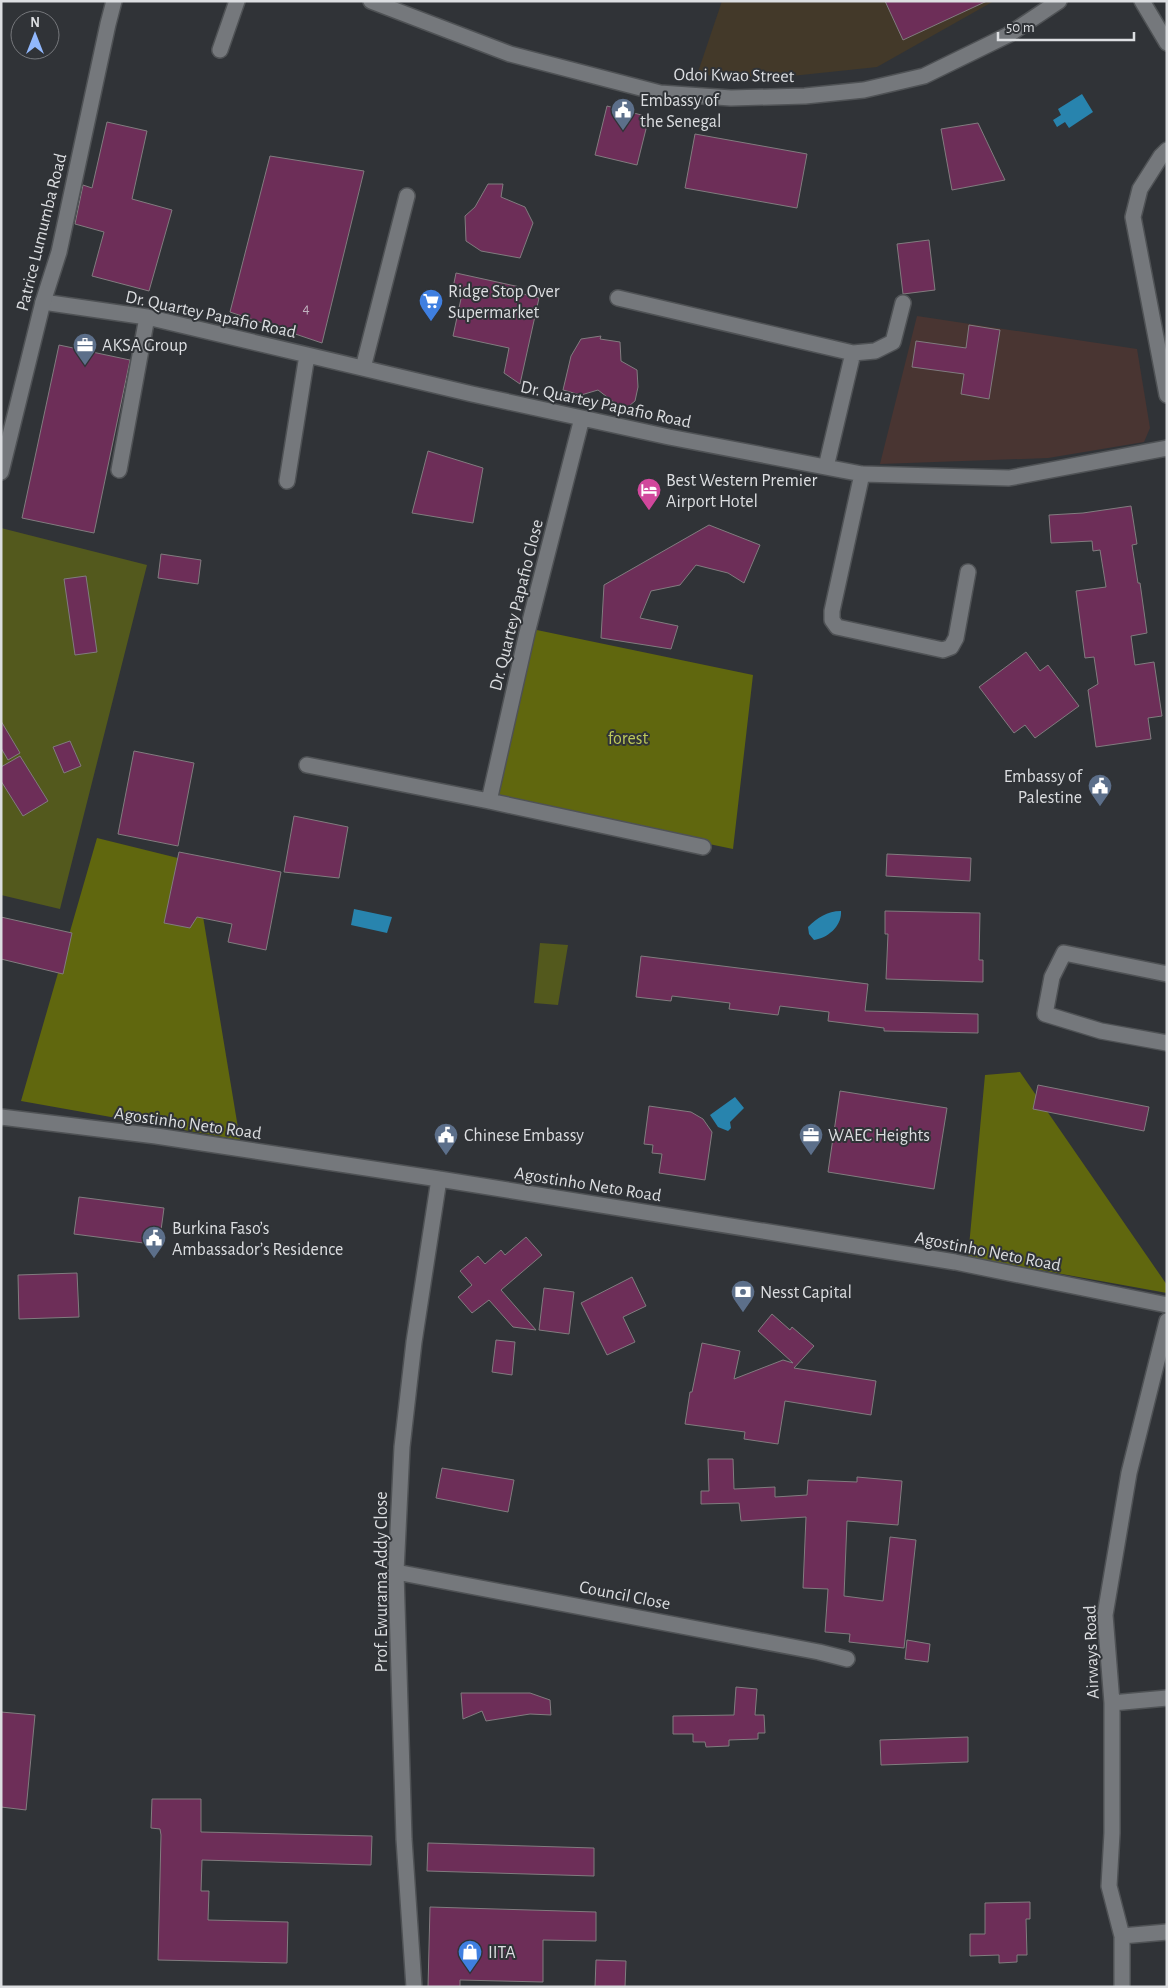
<svg xmlns="http://www.w3.org/2000/svg" width="1168" height="1988" font-family="'Alegreya Sans',sans-serif">
	<style>
		.commercial { fill: #493532 }
		.education { fill: #433929 }
		.green { fill: #53591d }
		.forest { fill: #60670e }
		.water { fill: #2884ae }
		.building { fill: #6d2e58; stroke: #817c7f }
		.lines { fill: none; stroke-linecap: round; stroke-linejoin: round }
		.minor-casing { stroke: #4f5255; stroke-width: 18 }
		.tertiary-casing { stroke: #4f5255; stroke-width: 18 }
		.minor { stroke: #75787c; stroke-width: 15 }
		.tertiary { stroke: #75787c; stroke-width: 15 }
		.labels { text-anchor: middle; stroke-width: 4; stroke-linejoin: round; paint-order: stroke }
		.number-label { font-size: 15px; fill: #c0b2bf }
		.street-label { font-size: 18px; fill: #dcdee1; stroke: #303337 }
		.poi-label { font-size: 18px; fill: #dcdee1; stroke: #303337; text-anchor: start }
		.park-label { font-size: 18px; fill: #bdc95b; stroke: #303337 }
	</style>
	<rect width="100%" height="100%" fill="#303337"/>
	<path class="commercial" d="M917 316 1137 349 1150 428 1144 442 1048 458 880 464Z"/>
	<path class="education" d="M722 1H994L877 67 782 77 697 75Z"/>
	<path class="green" d="M1 528 147 565 60 909 1 895Z
		M540 943 568 945 558 1005 534 1003Z"/>
	<path class="forest" d="M532 629 753 675 733 849 492 799Z
		M97 838 194 862 240 1140 21 1101Z
		M1020 1072 1167 1285V1293L968 1257 985 1075Z"/>
	<path class="water" d="M1082 94 1093 112 1069 128 1065 122 1057 127 1053 120 1061 115 1058 109Z
		M354 909 392 917 387 933 351 925Z
		M841 911C842 926 828 938 814 940L809 934 808 927C817 918 827 911 841 911Z
		M735 1097 744 1108 730 1122 731 1128 728 1131 718 1127 710 1115Z"/>
	<path class="building" d="M885 1H987L903 40Z
		M607 106 649 117 637 165 595 155Z
		M107 122 147 131 132 199 172 210 149 291 92 276 104 232 75 224 83 185 92 188Z
		M978 123 1005 180 952 190 941 129Z
		M695 134 807 154 797 208 685 188Z
		M270 156 364 171 322 343 230 312Z
		M488 184H503L501 197 525 207 533 223 520 258 481 251 466 241 465 216 475 207Z
		M929 240 935 290 903 294 897 244Z
		M456 273 520 287 519 293 539 298 520 384 504 373 509 348 453 336 462 294 453 288Z
		M969 325 1000 330 989 399 961 394 964 374 912 367 916 341 966 348Z
		M601 336 600 339 620 342 621 361 637 370 638 387 635 401 624 410 598 390 581 395 563 390 571 356 581 339Z
		M59 345 130 360 94 533 22 518Z
		M428 451 483 468 473 523 412 513Z
		M1131 506 1137 544 1132 545 1138 583H1140L1147 633 1131 636 1135 665 1154 662 1162 716 1148 718 1151 739 1096 747 1088 690 1098 684 1094 657 1085 658 1076 591 1106 587 1100 550 1093 551 1092 541 1051 543 1049 515 1083 513Z
		M709 525 760 545 744 583 728 573 696 565 680 585 651 591 640 618 678 626 671 649 601 638 604 585Z
		M161 554 201 560 198 584 158 578Z
		M86 576 97 652 75 655 64 579Z
		M1026 652 1040 671 1048 665 1079 706 1035 738 1025 725 1014 733 979 687Z
		M1 721 20 753 8 760 1 748Z
		M70 741 81 766 64 773 53 747Z
		M134 751 194 763 178 846 118 834Z
		M20 756 48 801 23 816 1 781V767Z
		M294 816 348 827 339 878 284 872Z
		M179 852 281 872 266 950 228 942 232 924 197 917 190 928 164 923Z
		M887 854 971 858 970 881 886 876Z
		M885 911 980 913 979 960H983V982L886 979 888 934H885Z
		M1 917 72 933 63 974 1 959Z
		M641 956 868 984 865 1011 978 1014V1033L884 1031V1028L828 1021 829 1012 780 1006 778 1015 729 1009 730 1003 672 996 671 1001 636 997Z
		M1038 1085 1149 1107 1144 1131 1033 1109Z
		M840 1091 947 1108 934 1189 828 1172Z
		M649 1106 691 1112 703 1119 712 1132 705 1180 659 1173 662 1154 652 1153 653 1145 644 1144Z
		M79 1197 164 1208 159 1245 74 1234Z
		M526 1237 542 1255 501 1290 536 1330 513 1327 489 1300 472 1313 458 1297 472 1285 460 1271 478 1256 485 1264 501 1250 505 1255Z
		M77 1273 79 1317 19 1319 18 1275Z
		M632 1277 646 1306 623 1317 635 1342 607 1355 581 1303Z
		M544 1288 574 1292 569 1334 539 1330Z
		M772 1314 790 1330 792 1327 814 1346 794 1368 876 1381 871 1415 785 1401 778 1444 744 1439 745 1432 685 1424 690 1392H692L702 1343 740 1351 734 1379 783 1360 793 1363 758 1331Z
		M496 1340 515 1342 512 1375 492 1372Z
		M708 1459H733L734 1489 775 1487V1497L807 1495 808 1480 857 1482V1477L902 1481 898 1525 847 1521 844 1596 883 1601 890 1537 916 1540 904 1648 849 1642 850 1634 825 1632 828 1589 803 1588 806 1517 741 1521 739 1503 701 1504V1491H709Z
		M442 1468 514 1480 508 1512 436 1498Z
		M907 1640 930 1644 928 1662 905 1659Z
		M736 1687 757 1689 755 1715H764L765 1733H758V1739L729 1740V1746L706 1747 705 1742H693V1734H673V1716L734 1715Z
		M461 1693H530L550 1700 551 1715 530 1714 486 1721 482 1711 463 1719Z
		M1 1712 35 1715 26 1810 1 1807Z
		M968 1737V1762L881 1765 880 1740Z
		M152 1799H201V1832L372 1836 371 1865 202 1860 201 1891H209L208 1920 288 1922 287 1963 158 1960 161 1835 160 1829 151 1828Z
		M428 1843 594 1848V1876L427 1871Z
		M1030 1902V1919H1026L1027 1955H1017V1962L999 1963V1955L970 1956V1934H985V1903Z
		M430 1907 596 1912V1941L543 1940V1982L460 1980V1987H428Z
		M596 1960 626 1961 625 1987H595Z"/>
	<g class="lines">
		<defs>
			<path id="minor" d="M371 1 510 54 660 93 731 98 805 96 864 90 924 76 1008 35 1059 1
				M1142 1 1167 43
				M220 50 237 1
				M1167 150 1161 156 1140 189 1133 217 1167 395
				M618 298 853 353 875 351 893 342 903 303
				M43 302 147 317 472 394 669 437 862 474 1009 478 1167 448
				M363 368 407 196
				M826 467 853 353
				M119 470 147 317
				M862 474 832 611V620L837 627 943 650 951 647 956 638 968 572
				M287 481 307 355
				M307 765 489 801 703 847
				M489 801 527 633 582 418
				M1167 974 1064 953 1052 977 1045 1014 1101 1031 1167 1043
				M1 1117 156 1136 439 1179 955 1262 1167 1305
				M396 1572 819 1652 847 1659
				M1112 1703 1167 1698
				M1122 1936 1167 1932
				M414 1987 404 1839 396 1572 402 1447 414 1342 439 1179
				M1122 1987V1936L1109 1886 1112 1833V1703L1105 1615 1129 1473 1167 1321"/>
			<path id="tertiary" d="M1 472 43 302 59 252 108 24 114 1"/>
		</defs>
		<use href="#minor" class="minor-casing"/>
		<use href="#tertiary" class="tertiary-casing"/>
		<use href="#minor" class="minor"/>
		<use href="#tertiary" class="tertiary"/>
	</g>
	<defs>
		<symbol id="civic-pin" viewBox="-11 -11 22 30"><path d="M0 17L-7.5 6A9.5 9.5 0 1 1 7.5 6Z" fill="#5c6f8a" stroke="#303337"/><path d="M-.6-6.5H3V-4.5H.6V-3L4-1V1h2V6H-6V1h2V-1L-.6-3ZM-1.2 2.5V6h2.4V2.5Z" fill="#fff"/></symbol>
		<symbol id="supermarket-pin" viewBox="-11 -11 22 30"><path d="M0 17L-7.5 6A9.5 9.5 0 1 1 7.5 6Z" fill="#3f7fe0" stroke="#303337"/><path d="M-6-5.5h2.5l.6 2H6L4.5 2H-2.5L-4.4-4H-6ZM-1.5 3.2a1.3 1.3 0 1 0 .1 0ZM3 3.2a1.3 1.3 0 1 0 .1 0Z" fill="#fff"/></symbol>
		<symbol id="office-pin" viewBox="-11 -11 22 30"><path d="M0 17L-7.5 6A9.5 9.5 0 1 1 7.5 6Z" fill="#5c6f8a" stroke="#303337"/><path d="M-6-3h4V-5.5h4V-3h4V5H-6ZM-1-4.5V-3h2v-1.5ZM-6 0V1H6V0Z" fill="#fff"/></symbol>
		<symbol id="hotel-pin" viewBox="-11 -11 22 30"><path d="M0 17L-7.5 6A9.5 9.5 0 1 1 7.5 6Z" fill="#d1479c" stroke="#303337"/><path d="M-6-4.5h1.5V1H6V5H4.5V3h-9V5H-6ZM-4 0a1.8 1.8 0 1 1 3.6 0ZM.5 0V-2.5h3Q6-2.5 6 0Z" fill="#fff"/></symbol>
		<symbol id="bank-pin" viewBox="-11 -11 22 30"><path d="M0 17L-7.5 6A9.5 9.5 0 1 1 7.5 6Z" fill="#5c6f8a" stroke="#303337"/><path d="M-6-4H6V4H-6ZM0-2.3a2.3 2.3 0 1 0 0 4.6a2.3 2.3 0 1 0 0-4.6Z" fill="#fff"/></symbol>
		<symbol id="shop-pin" viewBox="-11 -11 22 30"><path d="M0 17L-7.5 6A9.5 9.5 0 1 1 7.5 6Z" fill="#3f7fe0" stroke="#303337"/><path d="M-5-2.5h2.3a2.7 3.5 0 0 1 5.4 0H5L5.5 6h-11ZM-1.5-2.5h3a1.5 2.3 0 0 0-3 0Z" fill="#fff"/></symbol>
	</defs>
	<g fill-rule="evenodd">
		<use href="#civic-pin" x="609" y="96" width="28" height="38"/>
		<use href="#supermarket-pin" x="417" y="287" width="28" height="38"/>
		<use href="#office-pin" x="71" y="331" width="28" height="38"/>
		<use href="#hotel-pin" x="635" y="476" width="28" height="38"/>
		<use href="#civic-pin" x="1086" y="772" width="28" height="38"/>
		<use href="#civic-pin" x="432" y="1121" width="28" height="38"/>
		<use href="#office-pin" x="797" y="1121" width="28" height="38"/>
		<use href="#civic-pin" x="140" y="1224" width="28" height="38"/>
		<use href="#bank-pin" x="729" y="1278" width="28" height="38"/>
		<use href="#shop-pin" x="456" y="1938" width="28" height="38"/>
	</g>
	<g class="labels">
		<g class="number-label">
			<text x="306" y="313">4</text>
		</g>
		<g class="street-label">
			<text transform="translate(734 75) rotate(1)" y="6">Odoi Kwao Street</text>
			<text transform="translate(41 232) rotate(-76)" y="6">Patrice Lumumba Road</text>
			<text transform="translate(211 314) rotate(12)" y="6">Dr. Quartey Papafio Road</text>
			<text transform="translate(606 404) rotate(12)" y="6">Dr. Quartey Papafio Road</text>
			<text transform="translate(516 605) rotate(-76)" y="6">Dr. Quartey Papafio Close</text>
			<text transform="translate(188 1123) rotate(8)" y="6">Agostinho Neto Road</text>
			<text transform="translate(588 1184) rotate(9)" y="6">Agostinho Neto Road</text>
			<text transform="translate(988 1251) rotate(11)" y="6">Agostinho Neto Road</text>
			<text transform="translate(381 1582) rotate(-90)" y="6">Prof. Ewurama Addy Close</text>
			<text transform="translate(625 1595) rotate(11)" y="6">Council Close</text>
			<text transform="translate(1091 1652) rotate(-92)" y="6">Airways Road</text>
		</g>
		<g class="poi-label">
			<text x="640" y="106">Embassy of<tspan x="640" dy="21">the Senegal</tspan></text>
			<text x="448" y="297">Ridge Stop Over<tspan x="448" dy="21">Supermarket</tspan></text>
			<text x="102" y="351">AKSA Group</text>
			<text x="666" y="486">Best Western Premier<tspan x="666" dy="21">Airport Hotel</tspan></text>
			<text x="1082" y="782" text-anchor="end">Embassy of<tspan x="1082" dy="21">Palestine</tspan></text>
			<text x="464" y="1141">Chinese Embassy</text>
			<text x="828" y="1141">WAEC Heights</text>
			<text x="172" y="1234">Burkina Faso’s<tspan x="172" dy="21">Ambassador’s Residence</tspan></text>
			<text x="760" y="1298">Nesst Capital</text>
			<text x="488" y="1958">IITA</text>
		</g>
		<g class="park-label">
			<text x="628" y="744">forest</text>
		</g>
	</g>
	<rect width="1168" height="1988" fill="none" stroke="#dcdee1" stroke-width="5"/>
	<g transform="translate(35 35)"><circle r="24" fill="#303337" stroke="#75777b"/>
	<path d="M0-4L9 19L0 12L-9 19Z" fill="#91b8fd"/>
	<text y="-8" font-size="14" font-weight="bold" text-anchor="middle" fill="#dcdee1">N</text>
	</g>
	<path d="M998 32v8h136v-8" fill="none" stroke="#dcdee1" stroke-width="2.5"/>
	<text x="1006" y="32" font-size="15" fill="#dcdee1" stroke="#303337" stroke-width="4" paint-order="stroke">50 m</text>
</svg>
